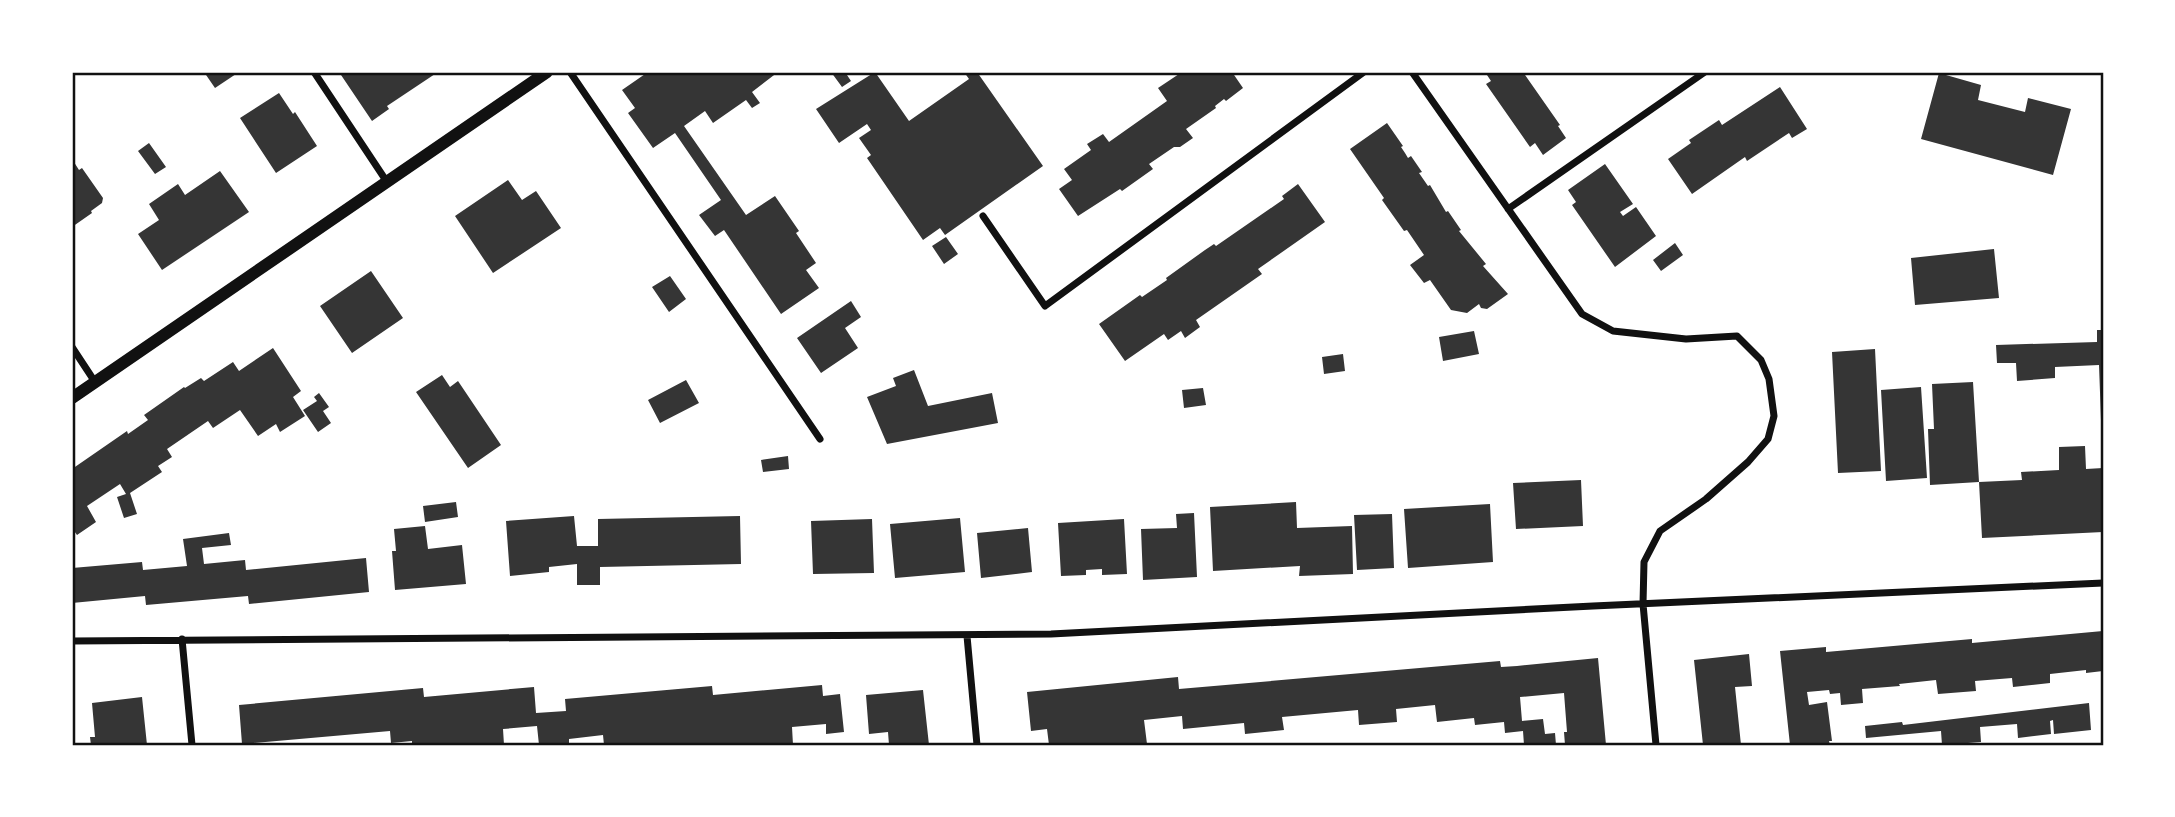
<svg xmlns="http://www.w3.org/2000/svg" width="2175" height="817" font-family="Cabin,sans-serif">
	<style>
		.building { fill: #353535 }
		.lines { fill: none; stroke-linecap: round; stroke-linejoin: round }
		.minor { stroke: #111; stroke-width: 7 }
		.tertiary { stroke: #111; stroke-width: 12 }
		.neatline { fill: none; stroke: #111; stroke-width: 2.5 }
	</style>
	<rect width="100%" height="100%" fill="#fff"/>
	<path class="building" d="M204 72H239L215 88Z
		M339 72H438L387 106 389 109 372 121Z
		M648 72H778L752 92 760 103 752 108 746 100 713 123 705 111 684 126 746 215 775 196 799 231 796 233 816 263 806 270 819 288 781 314 724 230 715 236 699 215 721 200 675 133 653 148 628 113 635 108 622 90Z
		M831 72H845L851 81 842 87Z
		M875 72 909 121 969 79 964 72H977L1043 166 945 235 940 228 923 240 867 158 871 155 859 138 871 130 867 124 839 143 816 109Z
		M1182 72H1232L1243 88 1226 101 1224 99 1215 106 1216 108 1186 129 1193 138 1180 147H1174L1149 164 1153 169 1122 191 1120 189 1078 216 1059 189 1072 180 1064 169 1091 150 1087 144 1103 134 1109 142 1167 101 1158 88Z
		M1485 72H1523L1560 125 1558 126 1566 138 1543 155 1535 143 1530 147 1486 84 1491 81Z
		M1939 73 1981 85 1978 100 2025 112 2028 98 2071 109 2053 175 1921 139Z
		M1780 87 1807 129 1792 138 1789 133 1747 161 1745 157 1692 194 1668 159 1691 143 1689 140 1719 120 1722 125Z
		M279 93 293 114 295 112 317 146 276 173 240 118Z
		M1387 123 1403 146 1401 147 1405 153 1408 158 1411 156 1422 172 1419 173 1428 186 1430 185 1446 212 1448 211 1461 230 1459 231 1486 264 1483 266 1508 294 1487 309 1481 308 1479 304 1467 313 1451 310 1430 280 1424 283 1410 265 1424 255 1407 230 1404 231 1382 200 1384 198 1350 149Z
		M149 143 166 167 155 174 138 151Z
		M72 159 79 170 82 168 103 198 102 203 91 211 92 213 72 227Z
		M1605 164 1633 204 1620 212 1623 216 1636 207 1656 236 1615 267 1572 205 1576 202 1568 190Z
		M220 171 249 212 162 270 138 234 159 220 149 204 178 184 185 195Z
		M508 180 522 200 536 191 561 228 493 273 455 216Z
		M1298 184 1325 222 1258 269 1262 274 1196 320 1200 327 1185 338 1181 331 1168 340 1164 334 1125 361 1099 324 1140 295 1142 297 1167 280 1166 278 1205 250 1214 244 1216 246 1284 199 1282 196Z
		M946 237 958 254 944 264 932 246Z
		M1675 243 1683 255 1661 271 1653 260Z
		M1994 249 1999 298 1915 305 1911 258Z
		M371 271 403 318 352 353 320 306Z
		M670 276 686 299 669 312 652 287Z
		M851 301 861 317 845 328 858 348 821 373 797 338Z
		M2097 330H2103V420H2101L2099 365 2055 367V378L2017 381 2016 363H1997L1996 345 2097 342Z
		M1474 331 1479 354 1443 361 1439 337Z
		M273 348 301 391 293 397 305 416 280 432 276 424 258 436 240 410 213 428 208 421 167 449 172 457 158 466 162 472 130 493 137 514 124 518 117 497 126 494 120 484 87 506 96 522 77 535 72 528V469L127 431 128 434 148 420 144 415 184 387 185 388 201 378 204 381 233 362 239 371Z
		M1875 349 1881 471 1838 473 1832 352Z
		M1343 354 1345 371 1324 374 1322 357Z
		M914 370 928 406 992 393 998 423 887 444 867 397 896 386 893 378Z
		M442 375 450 387 458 381 501 445 468 468 416 392Z
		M686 380 699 403 660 423 648 400Z
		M1973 382 1979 482 1930 485 1928 429H1934L1932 384Z
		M1921 387 1927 478 1886 481 1881 390Z
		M1203 388 1206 405 1184 408 1182 390Z
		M319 393 329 407 323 411 331 423 318 432 303 410 317 401 314 397Z
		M2085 446 2086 469 2103 468V532L1982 538 1979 482 2022 480 2021 472 2059 470V447Z
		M788 456 789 469 763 472 761 460Z
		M1581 480 1583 526 1516 529 1513 483Z
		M456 502 458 517 425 522 423 506Z
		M1296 502 1297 528 1352 526 1353 574 1299 576 1300 566 1213 571 1210 507Z
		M1490 504 1493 562 1408 568 1404 509Z
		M1194 513 1197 577 1143 580 1141 529 1177 528 1176 514Z
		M1392 514 1394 568 1357 570 1354 515Z
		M574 516 577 546H598V519L740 516 741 564 600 567V585H577V564L549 567V572L510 576 506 521Z
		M960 518 965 572 895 578 890 524Z
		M872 519 874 573 813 574 811 521Z
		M1124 519 1127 574 1102 575V569L1086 570V575L1061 576 1058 523Z
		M425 526 428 549 462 545 466 584 395 590 392 551H396L394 529Z
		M1028 528 1032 572 981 578 977 533Z
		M229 533 231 545 202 548 204 564 245 560 246 570 366 558 369 592 249 604 248 596 146 605 145 596 72 603V568L142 562 143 570 187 566 183 539Z
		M2103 631V671L2086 673V670L2050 674V683L2013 687 2012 678 1975 681 1976 691 1938 694 1936 680 1899 684 1900 686 1862 689 1863 703 1841 705 1840 693 1830 694 1829 690 1807 692 1809 705 1827 702 1832 741H1829L1830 745H1790L1780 651 1826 647V652L1972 639V643Z
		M1749 654 1752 686 1735 687 1741 745H1703L1694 660Z
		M1598 658 1606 745H1565L1564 732H1567L1564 693 1520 697 1522 721 1543 719 1545 734 1555 733 1556 745H1524L1523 731 1505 733 1504 722 1475 725 1474 718 1437 722 1435 705 1396 709 1397 722 1359 725 1358 710 1282 717 1284 730 1245 734 1244 723 1183 729 1182 716 1144 720 1147 744 1049 745 1047 729 1031 731 1027 692 1178 677 1179 689 1500 661 1501 667 1517 666Z
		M822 685 823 696 840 694 844 732 826 734V724L792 727 793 745H604L603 735 569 739V745H539L537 726 503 729 504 745H412V741L391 743 390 731 242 744 239 705 423 688 424 697 534 687 536 713 566 711 565 699 712 686 713 695Z
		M923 690 929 745H889L888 732 869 734 866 695Z
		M142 697 147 745H91L90 737H95L92 703Z
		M2089 703 2091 730 2054 734 2053 720 2050 721 2051 734 2018 738 2017 724 1980 727 1981 742 1942 745 1941 731 1866 738 1865 726 1902 722 1903 725Z"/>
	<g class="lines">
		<path class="minor" d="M314 72 387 182
			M570 72 820 439
			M1412 72 1582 314 1613 331 1686 339 1737 336 1761 360 1769 379 1774 416 1768 439 1748 462 1706 499 1660 531 1644 562 1643 604 1656 745
			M1508 209 1705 72
			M983 216 1045 306 1364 72
			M72 347 95 382
			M967 636 977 745
			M182 639 192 745
			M72 641 1051 634 1593 606 2103 583"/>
		<path class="tertiary" d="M72 398 547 72"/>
	</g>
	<rect width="2175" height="817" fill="none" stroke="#ffffff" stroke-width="147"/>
	<rect x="74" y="74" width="2028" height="670" class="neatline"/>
</svg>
